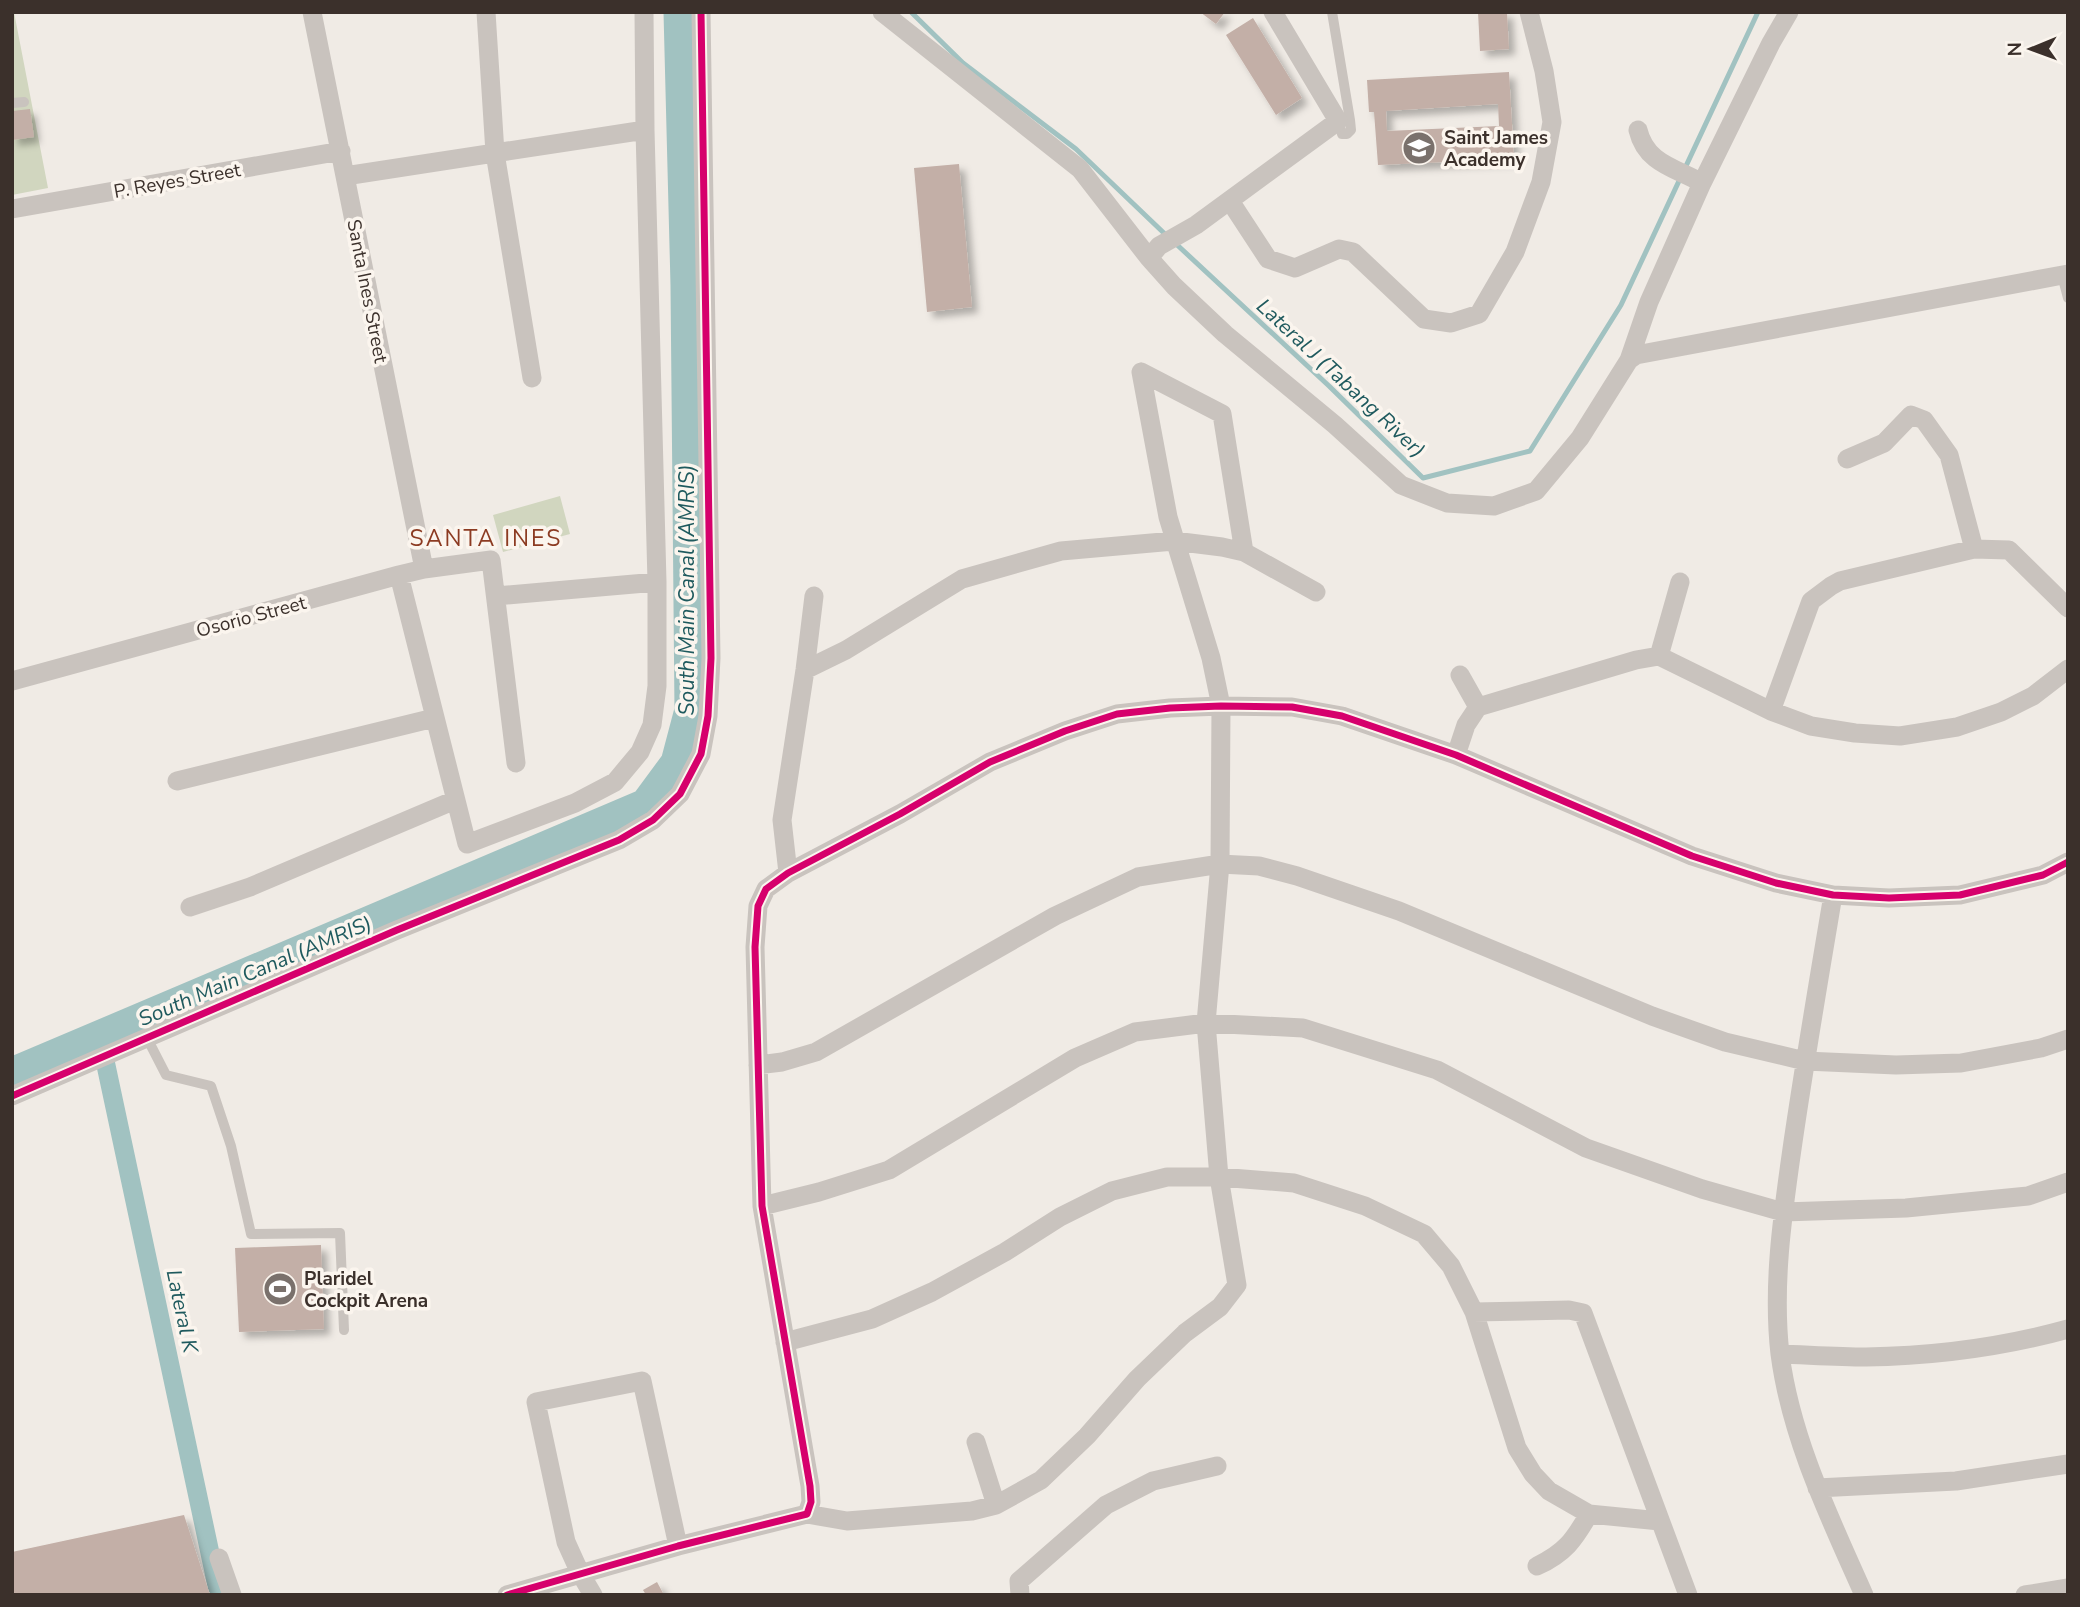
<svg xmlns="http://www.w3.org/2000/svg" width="2080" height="1607" font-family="'Nunito Sans',sans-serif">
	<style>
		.green { fill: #d1d6bf }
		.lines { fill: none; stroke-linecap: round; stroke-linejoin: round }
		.stream { stroke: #a1c2c1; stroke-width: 5 }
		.canal { stroke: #a1c2c1; stroke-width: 19 }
		.river { stroke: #a1c2c1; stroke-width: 33 }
		.building { fill: #c3afa7; fill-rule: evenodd; filter: url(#shadow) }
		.service { stroke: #c9c3be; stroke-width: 10 }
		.minor { stroke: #c9c3be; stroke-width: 19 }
		.cycleway-casing { stroke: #fbf5ee; stroke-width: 11 }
		.cycleway { stroke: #d6006c; stroke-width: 7 }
		.labels { text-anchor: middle; stroke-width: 7; stroke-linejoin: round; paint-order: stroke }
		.poi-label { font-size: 19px; font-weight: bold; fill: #3b302b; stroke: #fbf5ee; text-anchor: start }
		.street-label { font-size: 19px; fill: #3b302b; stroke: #fbf5ee }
		.water-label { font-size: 21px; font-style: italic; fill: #1f5a5e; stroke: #fbf5ee }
		.quarter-label { font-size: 23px; letter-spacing: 2px; fill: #8c3b22; stroke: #fbf5ee }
	</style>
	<defs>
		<filter id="shadow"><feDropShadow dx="6" dy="6" stdDeviation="3.5" flood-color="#0004"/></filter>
	</defs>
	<rect width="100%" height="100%" fill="#f0ebe5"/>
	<path class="green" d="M12 12H14L48 188 12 195Z
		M560 496 570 534 503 552 493 515Z"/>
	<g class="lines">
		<path class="stream" d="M911 12 963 63 1076 149 1167 236
			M1174 242 1329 386 1423 478 1530 451 1621 305 1758 12"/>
		<path class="canal" d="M98 1038 104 1056 217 1586 221 1595"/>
		<path class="river" d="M12 1074 646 805 677 763 691 710 687 285 680 12"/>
	</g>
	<path class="building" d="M1200 12H1225L1216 24Z
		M1478 12H1507L1509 49 1480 51Z
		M1253 18 1302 98 1276 115 1226 35Z
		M1509 72 1514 159 1378 165 1374 112H1369L1367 80ZM1498 104 1499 126 1387 131 1386 111Z
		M30 109 34 137 12 140V111Z
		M959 164 972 307 927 312 914 168Z
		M321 1245 324 1329 239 1332 235 1248Z
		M184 1515 210 1595H12V1552Z
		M657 1582 664 1595H646L643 1590Z"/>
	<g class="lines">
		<path class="service" d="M1332 12 1350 120 1351 130 1347 134H1342L1338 121
			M12 103 24 102
			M2062 275 2068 298
			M147 1038 166 1075 211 1086 231 1146 251 1234 340 1233 344 1330"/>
		<path class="minor" d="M312 12 424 569
			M486 12 495 153 532 378
			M882 12 1080 169 1149 258 1174 286 1225 334 1335 425 1401 485 1447 503 1494 506 1536 491 1580 438 1629 360 1649 302 1702 183 1771 43 1789 12
			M1638 130C1646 164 1676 168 1702 183
			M345 176 645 130
			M1230 201 1268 259 1295 268 1339 249 1353 252 1424 319 1451 323 1479 314 1515 252 1541 182 1552 122 1544 71 1529 12
			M12 209 341 151
			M1149 258 1159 246 1196 225 1338 121 1273 12
			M1629 360 1636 355 2068 274
			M1141 372 1222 414 1244 552
			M1847 459 1884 443 1911 415 1924 420 1949 455 1974 549
			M399 575 467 844 575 803 615 782 640 752 652 725 657 686V582L645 130 644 12
			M496 596 657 582
			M1659 656 1680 582
			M805 670 846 650 962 579 1061 551 1174 541 1222 547 1244 552 1316 592
			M1460 675 1478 707
			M12 681 399 575 424 569 491 560 516 763
			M1771 711 1811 601 1831 586 1840 581 1974 549 2009 550 2068 608
			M1456 755 1466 725 1478 707 1636 660 1659 656 1771 711 1811 726 1855 733 1900 736 1957 727 2001 712 2033 696 2068 669
			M177 781 434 718
			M788 873 782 820 805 670 814 596
			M1833 895C1819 978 1805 1060 1793 1142 1783 1212 1772 1284 1780 1354 1791 1439 1830 1518 1864 1595
			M190 907 250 887 455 800
			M758 1065 782 1062 816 1052 1055 916 1138 877 1220 864 1259 866 1297 876 1399 911 1652 1016 1725 1042 1805 1061 1896 1065 1961 1063 2041 1048 2068 1039
			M12 1096 397 930 619 840 653 820 680 794 701 754 708 716 711 658 701 12
			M762 1206 819 1192 889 1170 1075 1058 1135 1032 1206 1023 1303 1028 1437 1070 1586 1148 1702 1189 1783 1212 1906 1208 2028 1196 2068 1182
			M1474 1312 1569 1310 1583 1313 1688 1595
			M785 1342 872 1319 932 1292 1005 1252 1060 1217 1112 1191 1167 1177H1219L1294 1183 1365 1206 1424 1234 1451 1266 1474 1312 1517 1448 1533 1474 1549 1491 1589 1514 1660 1521
			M1780 1354C1809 1355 1838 1357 1866 1357 1934 1356 2003 1347 2068 1329
			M976 1442 996 1505
			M1817 1488 1956 1481 2068 1464
			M807 1514 847 1521 972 1511 996 1505 1041 1480 1087 1436 1137 1379 1185 1333 1220 1307 1237 1285 1219 1177 1206 1023 1220 864 1221 706 1211 658 1168 517 1141 372
			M219 1558 232 1595
			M1537 1566C1565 1553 1574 1540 1589 1514
			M507 1595 678 1546 807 1514 811 1502 810 1486 762 1206 755 947 758 906 766 889 788 873 900 814 990 762 1065 731 1117 714 1170 708 1221 706 1292 707 1342 716 1456 755 1692 856 1776 883 1833 895 1889 898 1960 895 2043 875 2068 862
			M593 1595 580 1573 566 1542 536 1402 642 1381 678 1546
			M1020 1595 1019 1581 1106 1505 1153 1481 1217 1466
			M2025 1595 2068 1588"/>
		<defs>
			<path id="cycleway" d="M12 1096 397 930 619 840 653 820 680 794 701 754 708 716 711 658 701 12
				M507 1595 678 1546 807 1514 811 1502 810 1486 762 1206 755 947 758 906 766 889 788 873 900 814 990 762 1065 731 1117 714 1170 708 1221 706 1292 707 1342 716 1456 755 1692 856 1776 883 1833 895 1889 898 1960 895 2043 875 2068 862"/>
		</defs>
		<use href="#cycleway" class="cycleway-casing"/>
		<use href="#cycleway" class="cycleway"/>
	</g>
	<defs>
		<symbol id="school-disc" viewBox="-11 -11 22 22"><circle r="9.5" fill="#7a716c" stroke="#fbf5ee"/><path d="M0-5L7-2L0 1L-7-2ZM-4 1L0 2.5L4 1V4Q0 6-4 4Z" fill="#fff"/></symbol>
		<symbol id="stadium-disc" viewBox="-11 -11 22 22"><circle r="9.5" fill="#7a716c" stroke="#fbf5ee"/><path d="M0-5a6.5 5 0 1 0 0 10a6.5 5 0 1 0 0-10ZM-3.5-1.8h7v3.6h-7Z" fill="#fff"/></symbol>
	</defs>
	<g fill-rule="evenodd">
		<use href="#school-disc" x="1400" y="129" width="38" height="38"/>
		<use href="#stadium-disc" x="261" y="1270" width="38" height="38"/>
	</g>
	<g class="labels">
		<g class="poi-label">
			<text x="1444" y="144">Saint James<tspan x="1444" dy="22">Academy</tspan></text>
			<text x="304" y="1285">Plaridel<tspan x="304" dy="22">Cockpit Arena</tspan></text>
		</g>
		<g class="street-label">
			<text transform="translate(177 180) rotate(-10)" y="7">P. Reyes Street</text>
			<text transform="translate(368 291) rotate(79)" y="7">Santa Ines Street</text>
			<text transform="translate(251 616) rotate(-15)" y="7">Osorio Street</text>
		</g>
		<g class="water-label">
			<text transform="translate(1341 378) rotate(43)" y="7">Lateral J (Tabang River)</text>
			<text transform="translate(687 590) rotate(-90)" y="7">South Main Canal (AMRIS)</text>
			<text transform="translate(255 971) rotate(-23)" y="7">South Main Canal (AMRIS)</text>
			<text transform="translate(182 1311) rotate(78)" y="7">Lateral K</text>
		</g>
		<g class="quarter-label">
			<text x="486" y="546">SANTA INES</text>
		</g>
	</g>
	<rect width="2080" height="1607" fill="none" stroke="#3b302b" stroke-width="28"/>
	<g transform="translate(2031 49) rotate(269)" stroke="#fbf5ee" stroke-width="5" paint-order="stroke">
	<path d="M0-5L12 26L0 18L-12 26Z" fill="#3b302b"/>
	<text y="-10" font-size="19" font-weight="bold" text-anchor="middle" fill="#3b302b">N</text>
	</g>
</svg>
